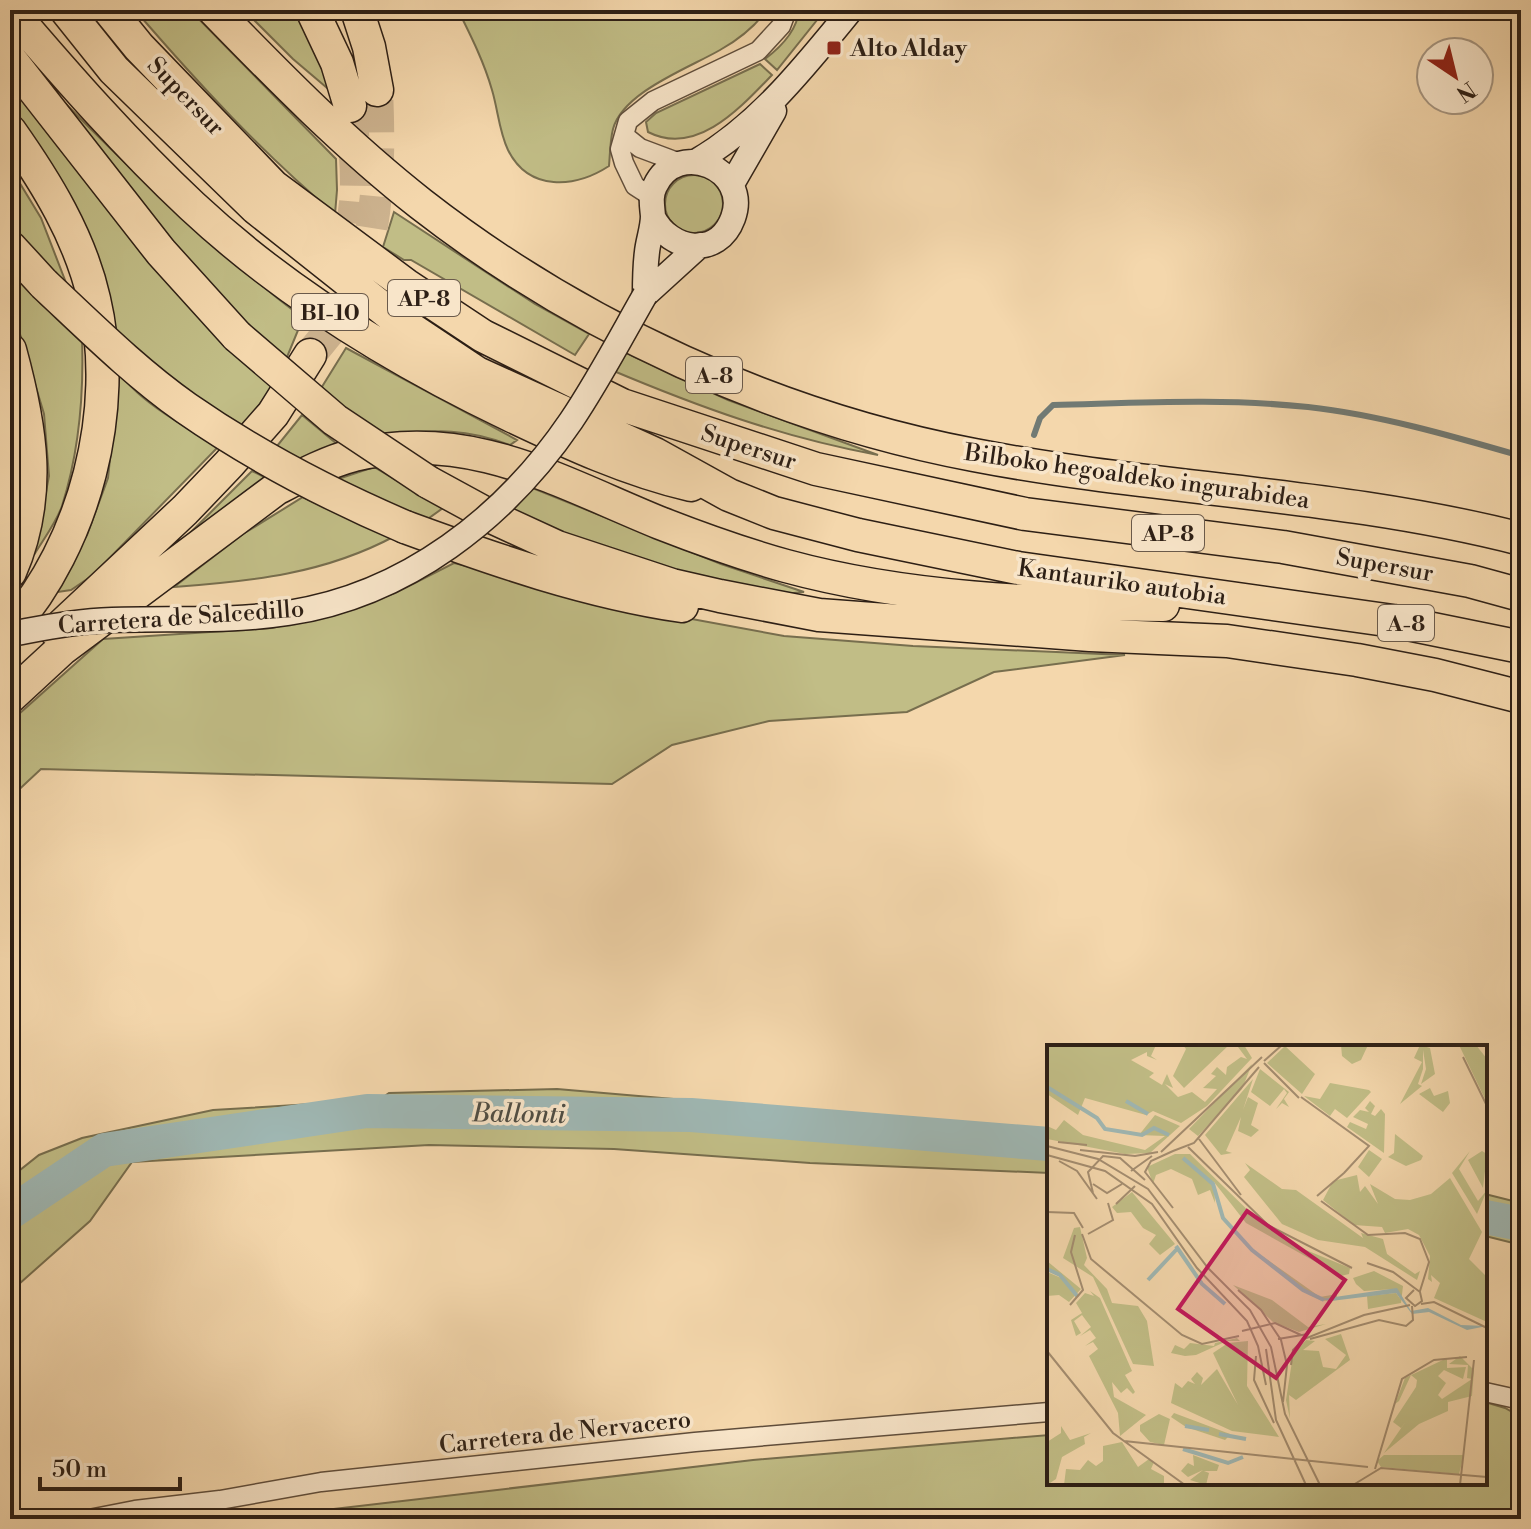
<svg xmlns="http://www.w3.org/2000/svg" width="1531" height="1529" font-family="'Libre Bodoni',serif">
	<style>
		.green { fill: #c1bd86; stroke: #776e4e; stroke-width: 2 }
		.water { fill: #9fb7b3; stroke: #717a74; stroke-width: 2 }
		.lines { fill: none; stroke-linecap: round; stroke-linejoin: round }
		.stream { stroke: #717a74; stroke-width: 6 }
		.river { stroke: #9fb7b3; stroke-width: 34 }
		.highway-tunnel { stroke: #ccb28e; stroke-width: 32; stroke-dasharray: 32 16; stroke-linecap: butt }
		.street-casing { stroke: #5f4d3b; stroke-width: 21 }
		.secondary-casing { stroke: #2d1f15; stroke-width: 27 }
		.highway-casing { stroke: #2d1f15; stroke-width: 35 }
		.street { stroke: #f8e5c9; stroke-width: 18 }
		.secondary { stroke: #f8e5c9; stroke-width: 24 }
		.highway { stroke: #f4d7ac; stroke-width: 32 }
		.secondary-bridge-casing { stroke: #2d1f15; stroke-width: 27; stroke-linecap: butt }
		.highway-bridge-casing { stroke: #2d1f15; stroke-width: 35; stroke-linecap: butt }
		.secondary-bridge { stroke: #f8e5c9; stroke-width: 24 }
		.highway-bridge { stroke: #f4d7ac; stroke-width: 32 }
		.poi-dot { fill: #8f2418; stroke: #f8e5c9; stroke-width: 3 }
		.labels { text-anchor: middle; stroke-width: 7; stroke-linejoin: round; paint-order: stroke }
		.shield { fill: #f8e5c9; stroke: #6a5a4b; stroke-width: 2 }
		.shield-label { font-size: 22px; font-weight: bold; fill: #2d1f15 }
		.poi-label { font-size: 24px; font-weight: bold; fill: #2d1f15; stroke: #f8e5c9; text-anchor: start }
		.street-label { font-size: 24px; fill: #2d1f15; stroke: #f8e5c9 }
		.water-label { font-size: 26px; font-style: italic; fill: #4f4d44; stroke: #f8e5c9 }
		.inset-river { fill: none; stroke: #9fb7b3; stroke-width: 4 }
		.inset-road { fill: none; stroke: #a48d70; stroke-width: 2 }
		.view { fill: #c2185b; fill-opacity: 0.15; stroke: #c2185b; stroke-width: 4 }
		.inset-edge { fill: none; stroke: #2d1f15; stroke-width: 4 }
	</style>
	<rect width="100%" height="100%" fill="#f4d7ac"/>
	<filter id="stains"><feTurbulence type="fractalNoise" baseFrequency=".0025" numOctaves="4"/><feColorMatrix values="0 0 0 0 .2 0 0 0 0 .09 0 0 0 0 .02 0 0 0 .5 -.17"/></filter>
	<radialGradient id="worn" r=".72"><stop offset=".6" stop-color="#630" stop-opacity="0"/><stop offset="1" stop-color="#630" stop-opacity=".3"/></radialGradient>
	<path class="green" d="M135 10H190L336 159 337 190 335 214C261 152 198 83 135 10Z
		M244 10H297L333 93 293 59Z
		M458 10H767C755 26 738 40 720 50 689 68 623 92 613 129 610 141 610 155 609 166 575 188 529 192 508 150 499 131 498 110 492 90 484 62 471 36 458 10Z
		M799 10H825L777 70 765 59C781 47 797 31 799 10Z
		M760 64 772 75C741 107 697 157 648 132L646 122 656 113Z
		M10 80 231 348 272 387 240 432 112 334 46 156 10 111Z
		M65 103C141 180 217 253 303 318L285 362C202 284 133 194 65 103Z
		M10 167 41 218 70 293 10 228Z
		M665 204a29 29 0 1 1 58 0a29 29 0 1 1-58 0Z
		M394 212 535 304 589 334 575 355 411 260H404L383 247Z
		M10 269 41 304 82 339C84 396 79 452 62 506 56 523 43 540 34 555L49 476 44 414 19 331 10 315Z
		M346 348 517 440 510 445C460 426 431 431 379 435L320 390Z
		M622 351 728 400 878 455C781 437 699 407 609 369Z
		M119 372C138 401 188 429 219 446L93 575 71 590 51 593 87 535 108 478Z
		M302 415 343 449 293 465 273 451Z
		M374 467 443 508 422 523 329 482Z
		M252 471 272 481 175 548Z
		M525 485 721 564 804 592 783 594 650 567 502 511Z
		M303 497 334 512 395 536C324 574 253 581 174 587L243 534Z
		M454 563 670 615 784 636 913 646 1125 655 994 672 907 712 769 721 672 745 612 784 41 769 10 798V722L103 639 272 628 347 610 395 593Z
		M557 1089 1049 1131V1173L810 1163 614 1149 429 1145 132 1162 90 1221 10 1292V1178L39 1155 82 1138 213 1110 379 1100 389 1093Z
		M1485 1194 1521 1203V1245L1485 1236Z
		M1485 1402 1505 1408 1521 1417 1516 1436 1521 1439V1519L965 1513 903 1519H248L753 1460 1049 1435V1483H1485Z"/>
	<path class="water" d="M116 1148 72 1188 19 1221 10 1232V1200C38 1182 83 1153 116 1148Z"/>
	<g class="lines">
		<path class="stream" d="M1034 435 1040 418 1053 405C1138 403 1223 398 1308 407 1380 415 1452 436 1521 456"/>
		<path class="river" d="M10 1213 104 1150 367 1111 691 1115 1049 1144
			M1485 1217 1521 1224"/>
		<path class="highway-tunnel" d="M350 106C354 145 360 185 352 223
			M310 355C325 336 347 313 356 290 379 226 380 157 377 90"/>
		<defs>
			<path id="street" d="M625 136 640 148 680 163
				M652 197 635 186 624 163 620 149 628 121 653 101 758 51 781 26 787 10
				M1485 1392 1521 1400
				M89 1519 135 1510 220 1500 321 1482 695 1442 1049 1412"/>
			<path id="secondary" d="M697 161C760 124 805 66 851 10
				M732 184 774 111
				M645 295C645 281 645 267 647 252 648 241 653 228 653 216 652 205 650 196 655 186 677 138 751 169 733 218 718 259 670 251 653 217
				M645 295 700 245"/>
			<path id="highway" d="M10 10C68 78 127 145 192 206 284 292 397 361 510 415 569 443 627 470 691 485
				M66 10 114 70 256 208 396 319 477 373 655 454 729 495 774 513 858 535 1018 568 1393 621 1521 647
				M109 10 139 47 273 186 406 285 483 336 622 405 816 469 1025 514 1283 547 1470 581 1521 595
				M214 10C280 78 346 145 421 204 579 327 777 418 974 455 1155 490 1342 493 1521 539
				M312 10 337 63 350 106
				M357 10 369 47 377 90
				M10 59 161 252 237 336
				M10 131C46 182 80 237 94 299 120 409 85 544 10 629
				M10 247 44 284
				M10 350C31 427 43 496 10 572
				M428 482 494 518 557 547 672 585 720 596 819 615 1090 635 1227 641 1357 660 1435 675 1521 697
				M405 527C495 560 587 592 682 606
				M56 631 185 510 229 464 273 414 310 355
				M10 697 62 649 276 489C301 476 327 462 354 455 470 428 557 481 660 523 701 539 743 554 786 566 907 599 1038 604 1163 605"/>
		</defs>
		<use href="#street" class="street-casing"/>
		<use href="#secondary" class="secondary-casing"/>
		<use href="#highway" class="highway-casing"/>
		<use href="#street" class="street"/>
		<use href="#secondary" class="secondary"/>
		<use href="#highway" class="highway"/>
		<defs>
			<path id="secondary-bridge" d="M10 634C44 628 77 621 112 620 170 618 230 622 288 613 406 595 505 518 571 421 598 381 621 337 645 295"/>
			<path id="highway-bridge" d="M44 284C90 327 135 372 186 408 255 456 328 494 405 527
				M237 336 335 420 428 482"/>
		</defs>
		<use href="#secondary-bridge" class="secondary-bridge-casing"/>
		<use href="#highway-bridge" class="highway-bridge-casing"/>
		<use href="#secondary-bridge" class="secondary-bridge"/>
		<use href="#highway-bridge" class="highway-bridge"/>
	</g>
	<rect class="poi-dot" x="826" y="40" width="16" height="16" rx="4"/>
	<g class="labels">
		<g class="shield">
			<rect x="388" y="280" width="72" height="36" rx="6"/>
			<rect x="292" y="294" width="76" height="36" rx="6"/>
			<rect x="686" y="357" width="56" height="36" rx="6"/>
			<rect x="1132" y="515" width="72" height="36" rx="6"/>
			<rect x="1378" y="605" width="56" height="36" rx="6"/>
		</g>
		<g class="shield-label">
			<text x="424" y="306">AP-8</text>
			<text x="330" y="320">BI-10</text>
			<text x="714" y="383">A-8</text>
			<text x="1168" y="541">AP-8</text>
			<text x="1406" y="631">A-8</text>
		</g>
		<g class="poi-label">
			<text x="850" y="56">Alto Alday</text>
		</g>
		<g class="street-label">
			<text transform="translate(186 96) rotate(46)" y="8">Supersur</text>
			<text transform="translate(749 447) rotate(18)" y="8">Supersur</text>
			<text transform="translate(1137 476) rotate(8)" y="8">Bilboko hegoaldeko ingurabidea</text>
			<text transform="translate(1385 565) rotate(10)" y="8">Supersur</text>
			<text transform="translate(1122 582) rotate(8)" y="8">Kantauriko autobia</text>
			<text transform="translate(181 617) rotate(-4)" y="8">Carretera de Salcedillo</text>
			<text transform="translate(565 1432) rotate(-6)" y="8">Carretera de Nervacero</text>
		</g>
		<g class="water-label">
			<text transform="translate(519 1113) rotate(1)" y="9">Ballonti</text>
		</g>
	</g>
	<g transform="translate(1047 1045)">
		<rect width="440" height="440" fill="#f4d7ac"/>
		<path d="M0 0H109L104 11 110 15 100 11V7L84 15 107 28 102 32 115 40 120 29 126 43 118 39 131 52 145 47 158 57 170 44 156 43 169 31 164 29 170 22 179 30 180 22 194 12 200 14 191 2 197 0 205 13 160 61 134 78 106 66 99 70 38 53 31 70 0 49ZM136 0H182L137 43 126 31 139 4ZM294 0H321L314 15 305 19 295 11ZM373 0 383 3 388 29 374 39 379 24 376 5V24L371 39 375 41 353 59 375 17 367 13ZM412 0H429L440 14V58ZM238 1 268 29 255 49 220 18ZM205 19 195 44 151 91 142 84ZM213 24 242 47 237 54 242 62 235 58 229 64 240 48 237 44 223 61 204 47ZM206 34 196 65 201 52 211 58 204 80 212 85 204 92 191 86 194 72 179 106 185 108 174 110 158 90ZM283 38 322 45 324 47 300 73 288 64 283 71 257 51 273 54ZM383 43 387 51 401 46 403 58 396 67 372 49ZM323 56 328 61 324 69 328 71 334 64 338 69 337 108 300 82 303 77 319 84 321 79 306 72 313 65 322 67 318 63ZM108 70 133 81 103 108 78 109 0 94V81L9 85 17 75 36 90 98 105 118 91 92 90ZM348 89 376 111 374 115 359 121 341 112 347 108ZM322 105 335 114 322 132 311 122ZM423 106 412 124 431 156 440 145 430 169 405 128ZM435 106 440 109 436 143 421 115ZM128 109H143L212 176 254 203 303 223 302 229 294 231 199 178 167 137 168 158 163 145 151 150 145 134 124 124 109 130 106 139 100 122ZM198 118 235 144 249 145 316 193 314 188 336 194 340 209 368 229 373 226 370 235 318 202 271 195 235 179 197 132 203 125ZM310 130 313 147 318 141 331 159 323 139 348 154 363 155 384 149 403 133 435 187 422 214 440 232V277L387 253 393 238 384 230 385 237 381 234 383 211 372 190 361 184 338 188 335 182 307 180 276 155 286 136ZM85 147 128 199 113 210 102 199 109 190 96 183 84 167 70 168 65 162ZM33 182 40 213 37 220 60 244 65 258 91 261 100 276 107 321 86 319 46 232 16 213 27 183ZM214 210 273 252 290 249V255L275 256 254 245ZM0 216 34 244 22 257 12 250 0 251V227L19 235 0 223ZM327 226 356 241 354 258 321 264 320 251 349 248 354 255 348 244 317 246 309 239 306 233ZM186 240 225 255 261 282 279 279 252 287 226 277ZM43 246 53 253 85 326 78 330 88 347 86 349 80 343 74 348 65 337 67 352 99 370 73 391 71 368 42 311 51 304 46 297 38 301 49 293 43 285 33 291 44 282 35 270 27 276 34 288 29 291 24 275 35 268 29 258 38 248 47 251ZM294 289 303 315 249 355 242 350 243 374 239 355 246 310 259 295 268 296 256 305 272 306 276 322 289 324 299 310 278 294ZM190 293 193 296H180L149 310 138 311 124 308 128 300 137 304 143 298 167 301 168 298ZM201 296 200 341 232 392 185 386 124 358 128 338 135 343 141 336 148 339 144 334 150 327 156 333 154 340 170 324 191 360 166 308 181 298ZM413 311 427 325 425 351 401 357V366L372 379 337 408 359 376 354 383 346 377 369 342 370 335 364 330 352 356 348 359 358 333 400 313V323L419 322 416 334 397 325 391 331 399 338 391 350 395 354 425 334 420 333 421 320 402 319ZM127 368 183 389V390L178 395 139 382 124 372ZM112 369 123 374 117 400 103 397 93 386V380ZM14 381 23 395 44 388 37 392 38 399 15 412 9 434 0 440V397L14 388ZM75 397 91 422 102 414 107 417 104 424 117 431V440H17L19 424 33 425 41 415 49 421 56 416V401ZM146 410 172 420 170 426H157L162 428 159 440 143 435 156 425 141 432 134 426 141 418 147 421ZM337 410H417L412 429 334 422 330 416Z" fill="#c1bd86"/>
		<path d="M350 243 364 266 381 263 414 280 440 281 420 285 382 267 365 269 349 248 284 256 274 254Z" fill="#9fb7b3"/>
		<path class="inset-river" d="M0 42 50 73 58 84 95 90 107 83 122 90M79 56 101 69M136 113 166 139 176 173 205 205 256 245 277 255M129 201 155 239 178 259M0 224 13 230 31 252M101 235 130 204M138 381 162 385M172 389 199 394M136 404 181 418 196 412"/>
		<path class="inset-road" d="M416 12 440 61M217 16 235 0M217 18 252 53M254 52 322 101 297 128M152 94 194 150M11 97 40 100M0 101 51 114 101 144 161 223 203 265 224 302 238 369 273 440M141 102 221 180 305 223M33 105 88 111 111 107M126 106 147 98 212 22M114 107 215 12M0 110 58 126 105 159 150 223 200 276 211 301 219 340M12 116 30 126 50 154M84 126 105 111M46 139 60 148 75 139M46 148 41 127 56 111 73 113 98 135M270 151 297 128M274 156 321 190 358 188 373 194 382 217 373 246M69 159 88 141M126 163 98 127 104 116 126 106M0 167 27 168 36 183M35 189 44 214 135 290 155 299 192 291M41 189 66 175 61 158M320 218 346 227 373 247 375 256 368 261 359 253 367 245M191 245 214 265 234 295 240 320 236 357M374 259 387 257 440 283M23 260 36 245 24 207 28 190M195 286 228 278 254 290M231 294 261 289M263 294 332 275 359 281 366 275 365 261M219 304 229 375 259 440M0 306 66 388 138 440M209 311 207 335 227 378M244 320 246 305 257 294 317 270 363 260M77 396 321 422M328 424 355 334 387 315 420 312M306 440 334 423 440 432M413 440 427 315"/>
		<path class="view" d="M200 166 298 235 229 333 131 264Z"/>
		<rect width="440" height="440" class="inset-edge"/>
	</g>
	<rect width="1531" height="1529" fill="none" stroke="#f4d7ac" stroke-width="40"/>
	<rect x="12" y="12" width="1507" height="1505" fill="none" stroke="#2d1f15" stroke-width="4"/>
	<rect x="20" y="20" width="1491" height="1489" fill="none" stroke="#2d1f15" stroke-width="2"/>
	<g transform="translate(1455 76) rotate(145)"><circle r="38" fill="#f8e5c9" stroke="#a79681" stroke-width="2"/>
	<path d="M0-6L14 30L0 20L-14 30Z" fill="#8f2418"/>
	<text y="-12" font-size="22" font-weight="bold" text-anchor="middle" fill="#2d1f15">N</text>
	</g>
	<path d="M40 1477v12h140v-12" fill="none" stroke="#2d1f15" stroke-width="4"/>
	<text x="52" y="1477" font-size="24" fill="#2d1f15" stroke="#f8e5c9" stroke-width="6" paint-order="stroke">50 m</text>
	<rect width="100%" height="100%" filter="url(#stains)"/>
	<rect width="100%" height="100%" fill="url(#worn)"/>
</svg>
